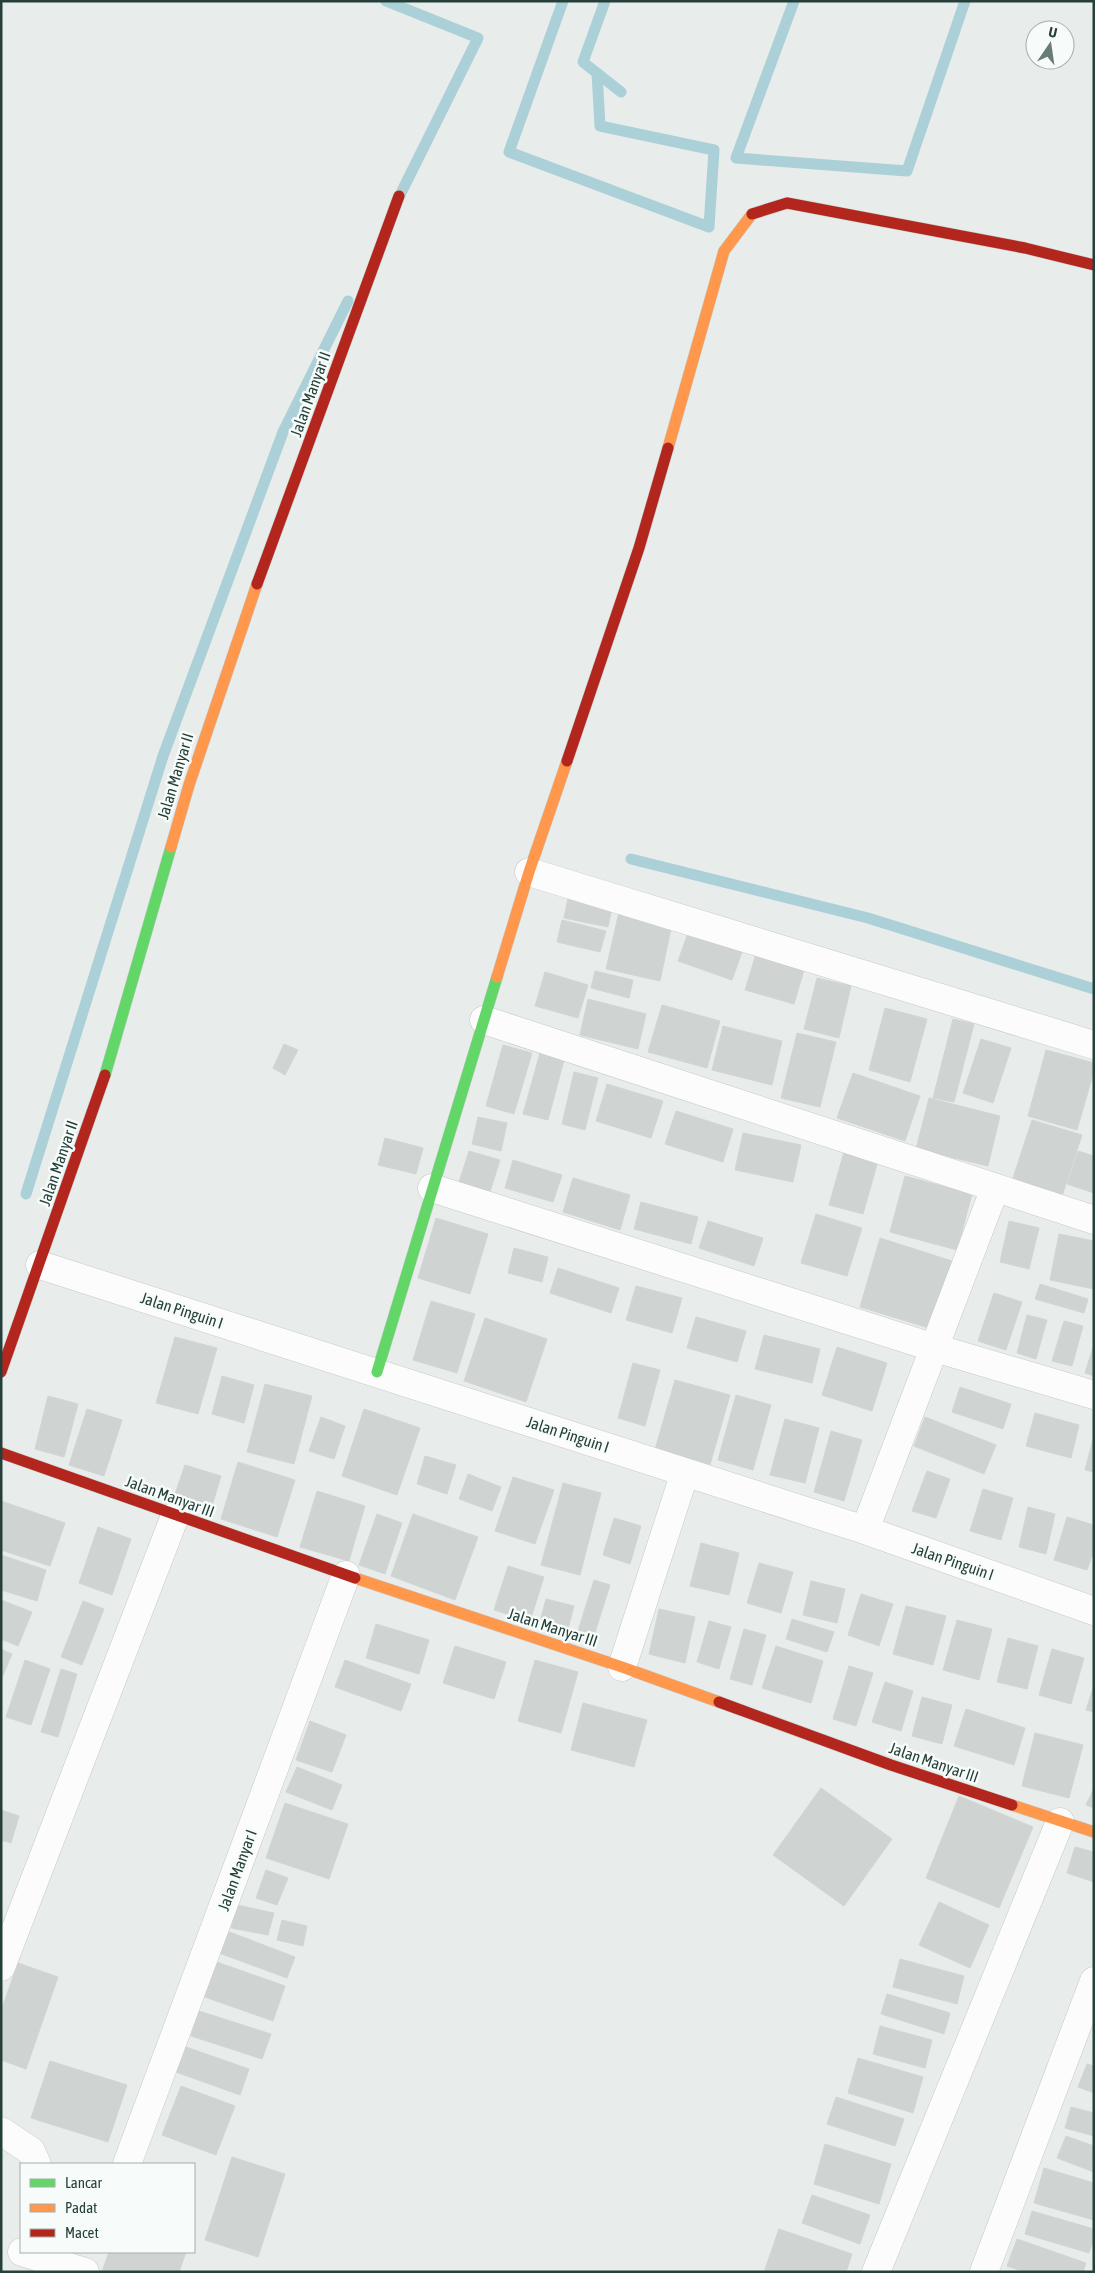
<svg xmlns="http://www.w3.org/2000/svg" width="1095" height="2273" font-family="'Asap Condensed',sans-serif">
	<style>
		.lines { fill: none; stroke-linecap: round; stroke-linejoin: round }
		.stream { stroke: #abd0d8; stroke-width: 11 }
		.building { fill: #cfd3d2; stroke: #d1d5d3 }
		.street-casing { stroke: #c5c9c7; stroke-width: 29 }
		.fast-casing { stroke: #c4cac8; stroke-width: 12 }
		.slow-casing { stroke: #c4cac8; stroke-width: 12 }
		.jam-casing { stroke: #c4cac8; stroke-width: 12 }
		.street { stroke: #fcfcfc; stroke-width: 28 }
		.fast { stroke: #63d668; stroke-width: 11 }
		.slow { stroke: #ff974d; stroke-width: 11 }
		.jam { stroke: #b3261e; stroke-width: 11 }
		.labels { text-anchor: middle; stroke-width: 5; stroke-linejoin: round; paint-order: stroke }
		.street-label { font-size: 16px; fill: #25403a; stroke: #f7fbf9 }
	</style>
	<rect width="100%" height="100%" fill="#e8ecea"/>
	<g class="lines">
		<path class="stream" d="M386 1 478 38 399 197
			M563 1 509 152 709 227 714 150 600 126 597 73
			M605 1 583 62 621 92
			M794 1 736 158 907 171 965 1
			M631 859 868 918 1094 989
			M26 1194 163 756 283 432 348 301"/>
	</g>
	<path class="building" d="M569 893 613 903 608 927 564 918Z
		M619 912 672 924 660 981 606 969Z
		M562 920 606 931 600 952 557 942Z
		M689 930 743 949 732 980 678 961Z
		M756 954 805 967 794 1004 745 990Z
		M595 971 633 980 629 998 591 988Z
		M545 972 588 985 578 1018 535 1006Z
		M817 978 851 986 839 1038 804 1029Z
		M588 999 646 1014 638 1049 580 1035Z
		M662 1005 720 1021 707 1068 648 1052Z
		M885 1008 927 1019 910 1082 869 1070Z
		M953 1019 974 1024 954 1102 933 1098Z
		M723 1026 782 1041 772 1085 712 1070Z
		M797 1033 836 1042 820 1107 781 1098Z
		M981 1039 1011 1048 993 1103 963 1093Z
		M284 1044 298 1050 285 1075 273 1068Z
		M503 1045 532 1053 514 1114 486 1106Z
		M1046 1050 1094 1063V1071L1077 1130 1028 1116Z
		M540 1053 564 1060 548 1120 523 1114Z
		M574 1072 598 1078 585 1130 562 1124Z
		M853 1073 920 1096 905 1141 837 1118Z
		M607 1084 663 1101 651 1138 596 1121Z
		M929 1098 1000 1116 988 1166 916 1149Z
		M676 1111 733 1129 723 1162 665 1144Z
		M478 1117 507 1123 501 1151 472 1144Z
		M1032 1120 1082 1135 1061 1199 1011 1184Z
		M743 1133 801 1145 793 1182 735 1170Z
		M385 1138 423 1148 416 1174 378 1165Z
		M469 1151 500 1160 489 1195 458 1185Z
		M1078 1151 1094 1156V1193L1067 1184Z
		M844 1152 878 1161 863 1214 829 1205Z
		M513 1160 562 1175 553 1202 505 1188Z
		M905 1176 972 1194 957 1250 890 1232Z
		M573 1178 630 1195 620 1230 563 1212Z
		M641 1202 698 1217 691 1244 634 1229Z
		M816 1214 862 1228 847 1276 801 1263Z
		M436 1218 488 1234 470 1294 418 1278Z
		M708 1221 763 1238 754 1266 699 1248Z
		M1009 1221 1039 1228 1029 1269 1000 1262Z
		M1059 1234 1094 1241V1289L1050 1280Z
		M880 1238 952 1261 932 1329 860 1307Z
		M514 1248 548 1257 542 1282 508 1273Z
		M558 1268 619 1288 611 1313 550 1293Z
		M1040 1284 1088 1299 1084 1313 1035 1299Z
		M636 1286 682 1298 672 1333 626 1320Z
		M994 1293 1022 1302 1006 1350 978 1341Z
		M431 1301 475 1314 457 1373 413 1360Z
		M1027 1315 1047 1320 1036 1359 1017 1353Z
		M696 1317 746 1331 737 1362 687 1348Z
		M485 1318 547 1339 526 1402 464 1381Z
		M1064 1321 1083 1326 1072 1366 1052 1361Z
		M764 1335 820 1349 812 1383 755 1369Z
		M175 1337 217 1348 198 1414 156 1403Z
		M1094 1344V1376L1085 1373Z
		M837 1347 887 1363 872 1411 822 1395Z
		M633 1363 660 1370 645 1426 618 1418Z
		M222 1376 254 1385 244 1423 212 1414Z
		M675 1380 730 1395 709 1468 654 1453Z
		M265 1384 312 1396 294 1464 247 1452Z
		M960 1387 1011 1404 1003 1429 952 1412Z
		M736 1395 771 1405 753 1470 718 1460Z
		M48 1396 78 1404 64 1457 35 1449Z
		M87 1409 122 1420 104 1476 69 1465Z
		M364 1409 420 1428 397 1495 342 1476Z
		M1035 1413 1079 1425 1071 1458 1026 1446Z
		M321 1417 345 1426 334 1459 309 1451Z
		M925 1417 996 1445 984 1474 914 1446Z
		M785 1419 819 1428 805 1483 770 1475Z
		M831 1431 862 1440 844 1501 814 1492Z
		M1094 1435V1472L1085 1470Z
		M425 1456 456 1465 447 1494 417 1484Z
		M238 1462 295 1480 277 1537 221 1519Z
		M185 1465 221 1476 212 1506 175 1494Z
		M927 1471 950 1479 936 1518 912 1511Z
		M468 1474 501 1487 492 1511 459 1499Z
		M513 1477 554 1490 535 1544 495 1531Z
		M563 1483 601 1493 580 1575 541 1565Z
		M983 1489 1013 1498 1001 1540 970 1531Z
		M317 1491 365 1506 349 1561 300 1547Z
		M1 1501 65 1523 50 1566 1 1550Z
		M1028 1507 1055 1514 1046 1554 1019 1547Z
		M377 1514 402 1523 385 1574 359 1565Z
		M413 1514 478 1537 455 1600 391 1576Z
		M1067 1517 1094 1525V1550L1087 1570 1054 1560Z
		M614 1518 641 1526 630 1564 603 1555Z
		M98 1527 131 1539 112 1595 79 1583Z
		M701 1543 739 1553 729 1595 690 1586Z
		M1 1555 46 1570 37 1601 1 1590Z
		M759 1563 793 1572 781 1613 747 1603Z
		M508 1566 544 1577 530 1621 494 1610Z
		M594 1580 610 1585 594 1636 578 1631Z
		M811 1581 845 1589 837 1623 803 1615Z
		M861 1594 893 1604 879 1646 848 1635Z
		M546 1599 574 1606 568 1629 540 1622Z
		M1 1600 32 1612 18 1646 1 1639Z
		M83 1601 104 1609 82 1665 61 1657Z
		M906 1606 946 1616 933 1665 893 1654Z
		M659 1609 695 1617 685 1663 649 1654Z
		M792 1619 834 1632 827 1652 786 1639Z
		M957 1620 992 1629 979 1680 943 1670Z
		M709 1621 731 1627 719 1669 697 1662Z
		M376 1624 429 1640 419 1674 366 1658Z
		M744 1629 766 1635 752 1685 730 1679Z
		M1008 1638 1038 1646 1027 1689 997 1682Z
		M455 1646 506 1662 494 1699 443 1683Z
		M776 1646 823 1661 811 1703 762 1688Z
		M1 1649 12 1654 1 1680Z
		M1052 1649 1084 1658 1071 1704 1039 1695Z
		M25 1660 50 1669 31 1725 6 1717Z
		M345 1660 411 1684 401 1711 335 1687Z
		M535 1660 578 1672 561 1733 518 1721Z
		M849 1666 873 1673 856 1726 833 1719Z
		M61 1669 77 1674 58 1737 41 1732Z
		M885 1682 913 1691 901 1731 872 1722Z
		M1094 1685V1712L1086 1710Z
		M922 1697 952 1705 942 1744 912 1736Z
		M583 1703 647 1720 634 1767 571 1750Z
		M966 1709 1025 1728 1014 1765 954 1746Z
		M310 1721 346 1735 332 1772 296 1760Z
		M1035 1733 1083 1745 1069 1798 1022 1786Z
		M297 1767 342 1785 332 1810 286 1792Z
		M821 1788 892 1839 844 1906 773 1855Z
		M1094 1788V1808L1086 1805Z
		M959 1796 1033 1827 999 1908 926 1878Z
		M285 1803 348 1824 329 1879 266 1858Z
		M1 1810 19 1816 11 1843 1 1840Z
		M1075 1847 1094 1852V1882L1067 1873Z
		M266 1870 288 1878 277 1905 256 1898Z
		M939 1902 989 1925 970 1968 919 1945Z
		M237 1905 274 1913 268 1935 231 1928Z
		M282 1920 307 1926 303 1946 277 1940Z
		M227 1931 295 1957 287 1978 219 1953Z
		M900 1959 964 1976 957 2004 893 1987Z
		M214 1961 285 1986 273 2021 202 1996Z
		M18 1963 58 1977 26 2069 1 2060V2011Z
		M887 1994 950 2013 944 2034 881 2014Z
		M199 2011 271 2034 262 2059 191 2036Z
		M880 2026 932 2040 925 2068 873 2054Z
		M186 2047 249 2069 240 2095 176 2072Z
		M858 2058 923 2077 913 2113 848 2093Z
		M50 2061 127 2085 108 2142 31 2118Z
		M1087 2064 1094 2066V2093L1078 2087Z
		M181 2086 235 2106 216 2155 162 2135Z
		M836 2097 904 2119 895 2146 827 2124Z
		M1071 2107 1094 2113V2136L1065 2128Z
		M1066 2136 1094 2146V2172L1057 2158Z
		M825 2144 891 2164 879 2204 814 2184Z
		M232 2157 285 2174 258 2257 205 2240Z
		M1044 2168 1094 2183V2220L1034 2203Z
		M812 2195 870 2215 860 2244 802 2223Z
		M1032 2211 1094 2229V2239L1089 2253 1025 2234Z
		M779 2229 852 2254 846 2272H764Z
		M1017 2239 1086 2263 1083 2272H1025L1007 2266Z
		M109 2252H186L179 2272H102Z"/>
	<g class="lines">
		<defs>
			<path id="street" d="M529 872 1094 1045
				M484 1020 1094 1220
				M432 1188 935 1348 1094 1395
				M40 1265 865 1530 1094 1611
				M865 1530 995 1188
				M622 1667 685 1472
				M1 1967 175 1516
				M1 2131 31 2151 37 2164
				M127 2164 346 1575
				M22 2252 85 2272
				M876 2272 1060 1822
				M984 2272 1094 1981"/>
			<path id="fast" d="M105 1075 171 847
				M377 1372 497 977"/>
			<path id="slow" d="M668 448 724 251 752 214
				M171 847 189 785 257 584
				M497 977 529 872 567 761
				M355 1578 622 1667 719 1702
				M1012 1805 1094 1832"/>
			<path id="jam" d="M752 214 787 203 1025 248 1094 265
				M257 584 399 196
				M567 761 639 548 668 448
				M1 1372 105 1075
				M1 1453 355 1578
				M719 1702 891 1765 1012 1805"/>
		</defs>
		<use href="#street" class="street-casing"/>
		<use href="#fast" class="fast-casing"/>
		<use href="#slow" class="slow-casing"/>
		<use href="#jam" class="jam-casing"/>
		<use href="#street" class="street"/>
		<use href="#fast" class="fast"/>
		<use href="#slow" class="slow"/>
		<use href="#jam" class="jam"/>
	</g>
	<g class="labels">
		<g class="street-label">
			<text transform="translate(310 394) rotate(-70)" y="6">Jalan Manyar II</text>
			<text transform="translate(175 776) rotate(-73)" y="6">Jalan Manyar II</text>
			<text transform="translate(58 1163) rotate(-71)" y="6">Jalan Manyar II</text>
			<text transform="translate(182 1310) rotate(18)" y="6">Jalan Pinguin I</text>
			<text transform="translate(568 1434) rotate(18)" y="6">Jalan Pinguin I</text>
			<text transform="translate(170 1496) rotate(20)" y="6">Jalan Manyar III</text>
			<text transform="translate(953 1561) rotate(19)" y="6">Jalan Pinguin I</text>
			<text transform="translate(553 1627) rotate(18)" y="6">Jalan Manyar III</text>
			<text transform="translate(934 1762) rotate(19)" y="6">Jalan Manyar III</text>
			<text transform="translate(237 1870) rotate(-70)" y="6">Jalan Manyar I</text>
		</g>
	</g>
	<rect width="1095" height="2273" fill="none" stroke="#25403a" stroke-width="5"/>
	<rect x="20" y="2163" width="175" height="90" fill="#f7fbf9" stroke="#a3b0ad"/>
	<rect x="30" y="2179" width="25" height="8" fill="#63d668" stroke="#a3b0ad"/>
	<text x="65" y="2188" font-size="15" fill="#25403a">Lancar</text>
	<rect x="30" y="2204" width="25" height="8" fill="#ff974d" stroke="#a3b0ad"/>
	<text x="65" y="2213" font-size="15" fill="#25403a">Padat</text>
	<rect x="30" y="2229" width="25" height="8" fill="#b3261e" stroke="#a3b0ad"/>
	<text x="65" y="2238" font-size="15" fill="#25403a">Macet</text>
	<g transform="translate(1050 45) rotate(13)"><circle r="24" fill="#f7fbf9" stroke="#a3b0ad"/>
	<path d="M0-4L9 19L0 12L-9 19Z" fill="#697c78"/>
	<text y="-8" font-size="14" font-weight="bold" text-anchor="middle" fill="#25403a">U</text>
	</g>
</svg>
